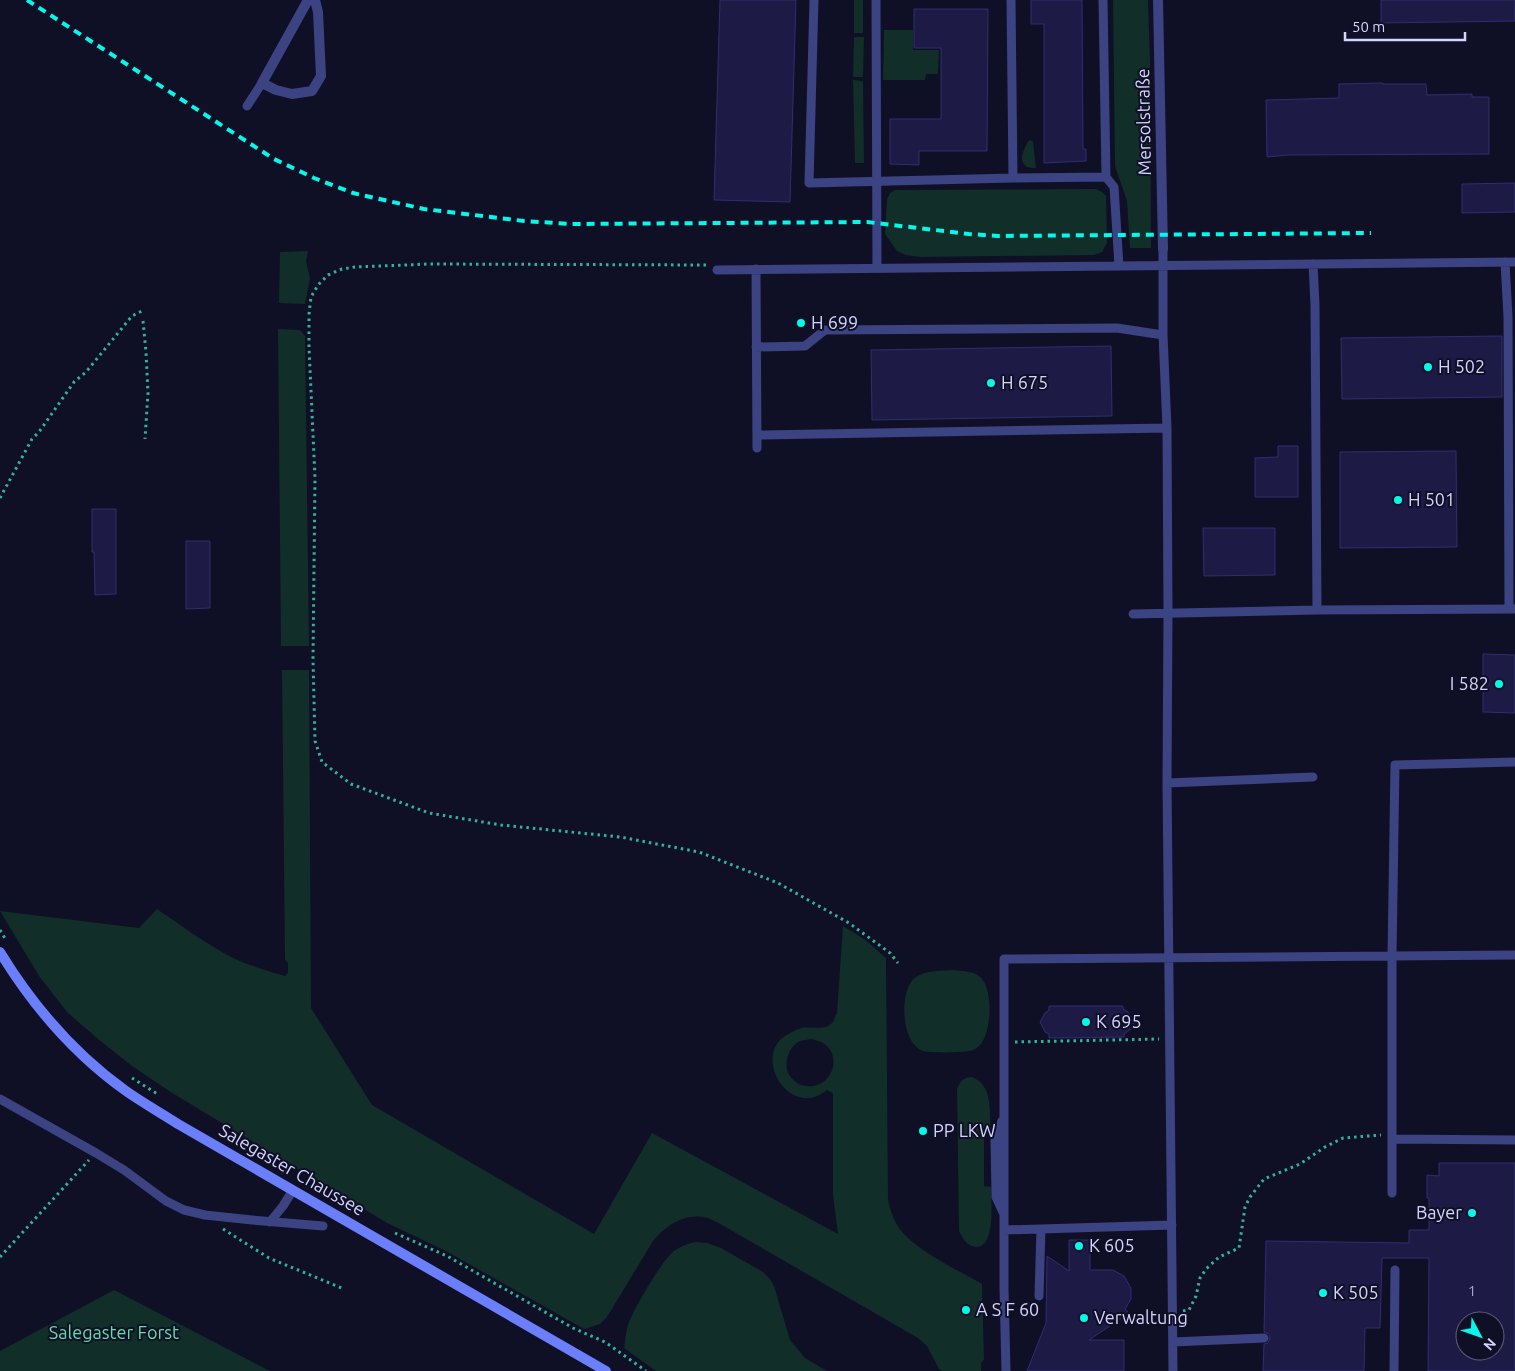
<svg xmlns="http://www.w3.org/2000/svg" width="1515" height="1371" font-family="Ubuntu,sans-serif">
	<style>
		.green { fill: #122e29; fill-rule: evenodd }
		.building { fill: #1d1b45; stroke: #302e71; fill-rule: evenodd }
		.lines { fill: none; stroke-linecap: round; stroke-linejoin: round }
		.path { stroke: #31b598; stroke-width: 3; stroke-dasharray: 2.5 4; stroke-linecap: butt }
		.lane { stroke: #3b4383; stroke-width: 9 }
		.street { stroke: #3b4383; stroke-width: 10 }
		.secondary { stroke: #6b7ffd; stroke-width: 10 }
		.rail { stroke: #03faeb; stroke-width: 4; stroke-dasharray: 8 6; stroke-linecap: butt }
		.poi-dot { fill: #03faeb; stroke: #0f0f25; stroke-width: 2 }
		.labels { text-anchor: middle; stroke-width: 4; stroke-linejoin: round; paint-order: stroke }
		.number-label { font-size: 15px; fill: #a6a6d0 }
		.street-label { font-size: 18px; fill: #d3d5fe; stroke: #0f0f25 }
		.poi-label { font-size: 18px; fill: #d3d5fe; stroke: #0f0f25; text-anchor: start }
		.park-label { font-size: 18px; fill: #5fdeaa; stroke: #0f0f25 }
	</style>
	<rect width="100%" height="100%" fill="#0f0f25"/>
	<path class="green" d="M854 0H863V33H854Z
		M1113 0H1148L1150 61 1151 248H1130L1127 201 1115 166Z
		M884 30H913V50H939L938 74H926L925 80H883Z
		M854 37H864L863 77H853Z
		M853 80 863 81 864 163H855Z
		M1029 140 1033 141 1036 168C1015 169 1022 151 1029 140Z
		M1096 189 1102 192 1106 196 1107 243 1102 252 1094 255 920 257 906 255 897 251 885 234 887 199 890 193 895 190Z
		M308 251 306 261 310 279 305 304 279 303 280 252Z
		M278 329 300 330 305 336 309 646H281Z
		M282 670H309L311 1008 372 1105 594 1234 652 1133 838 1234 833 1195V1093L827 1090C822 1094 816 1097 810 1098 781 1101 760 1059 781 1039 787 1034 795 1030 802 1028 812 1026 824 1031 832 1023 834 1021 835 1016 837 1013L843 926 864 939 886 958 888 1199C890 1209 893 1219 899 1228 915 1250 958 1270 982 1284L984 1360 981 1363V1371H942L939 1369 927 1346 918 1338 722 1225C718 1223 713 1220 708 1218 686 1212 666 1225 653 1241L607 1317 600 1324 584 1329 446 1251 387 1223 169 1091 132 1066 98 1039 67 1012 39 976 0 911 139 928 157 909C182 926 206 944 233 958 250 966 268 971 285 976L288 973V963L285 960ZM811 1039C815 1040 820 1041 823 1043 845 1056 830 1094 801 1085 796 1083 792 1079 789 1075 783 1064 788 1047 800 1041 803 1040 808 1040 811 1039Z
		M953 970C962 971 972 971 979 976 994 986 992 1035 979 1046 977 1048 975 1049 973 1050 967 1053 929 1053 923 1051 901 1044 898 989 916 977 926 970 942 971 953 970Z
		M971 1077C994 1084 989 1113 991 1133L984 1134V1186L991 1187C991 1200 996 1248 976 1247 967 1246 963 1239 959 1231L957 1089C960 1082 962 1078 971 1077Z
		M695 1242 707 1243 721 1248 763 1272 770 1279 774 1286 790 1340 805 1358 827 1371H656L624 1348C625 1341 626 1332 628 1325 633 1310 662 1260 674 1251 681 1246 687 1244 695 1242Z
		M114 1290 270 1371H0V1351Z"/>
	<path class="building" d="M720 0H796L790 202 714 200Z
		M1031 0H1082L1083 149H1086V161L1044 163V24H1031Z
		M1381 0H1515V21L1381 23Z
		M914 9H988L987 151H919V165L890 164V119H941V48H914Z
		M1383 83V84H1426L1427 95 1472 94V97H1489V154L1288 155 1267 157 1266 100 1339 98V84Z
		M1515 183V212L1462 213V184Z
		M1502 336V397L1342 399 1341 338Z
		M1111 346 1112 416 872 420 871 350Z
		M1278 446H1298V497H1255V458L1278 457Z
		M1456 451 1457 547 1340 548V452Z
		M92 509H116V594L95 595 94 552H92Z
		M1203 528H1275V575L1204 576Z
		M186 541H210V608L186 609Z
		M1483 654 1515 655V713L1483 712Z
		M1049 1006H1123V1009L1128 1012 1131 1017H1133L1134 1027 1124 1034V1037L1049 1038V1034L1045 1032 1040 1022 1045 1013 1049 1010Z
		M1439 1163H1515V1371H1428L1429 1258H1382L1380 1328H1365L1364 1371H1263L1264 1344 1268 1343 1270 1338 1269 1334 1264 1332 1266 1241 1409 1243V1230H1429V1198H1427V1175L1439 1176ZM1465 1321H1495V1351H1465Z
		M1069 1240H1090V1270H1113L1124 1276 1131 1288V1299L1125 1309 1129 1313 1089 1340H1124V1371H1027L1046 1323 1047 1256 1069 1271Z"/>
	<g class="lines">
		<path class="path" d="M706 265 429 264 355 267 342 269 328 275 318 285 311 297 309 314V347L315 478 313 659 315 741 322 762 351 784 429 813 501 825 620 837 699 852 778 883 849 923 890 953 898 963
			M143 321 146 352 148 393 145 439
			M0 498 32 439 39 432 74 382 86 372 132 316 142 311
			M0 930 6 940
			M1015 1042 1159 1039
			M132 1078 159 1095
			M223 1229 269 1258 344 1289
			M395 1233 447 1256 573 1328 605 1342 646 1371
			M0 1257 89 1160
			M1183 1311 1189 1310 1196 1296 1200 1278 1206 1269 1219 1257 1239 1248 1245 1207 1250 1197 1264 1179 1300 1164 1325 1147 1343 1138 1381 1135"/>
		<path class="lane" d="M814 0 809 183 1013 178 1011 0
			M876 0 877 268
			M1103 0 1106 177
			M247 106 262 83
			M1013 178 1106 177 1114 187 1119 266
			M1163 249V335L1167 428 1168 613 1167 783 1173 1371
			M1505 262 1508 317 1509 609
			M1313 264 1315 305 1317 610
			M756 269 757 448
			M717 270 1515 262
			M756 347 805 346 825 330 1117 328 1163 335
			M757 435 1167 428
			M1133 614 1317 610 1515 609
			M1167 783 1313 777
			M0 1099 96 1153 124 1170 166 1201 184 1210 205 1215 252 1220 323 1226
			M1002 1121 995 1139 996 1197 1003 1212
			M1392 1139 1515 1140
			M1392 1193V956L1395 765 1515 762
			M270 1222 283 1206 293 1190
			M1004 1230 1172 1225
			M1039 1296 1041 1229
			M1173 1342 1264 1338
			M1006 1371 1004 1288V959L1515 955
			M1394 1371 1395 1270"/>
		<path class="street" d="M308 0 262 83 276 90 292 94 312 91 321 76 318 12 315 0
			M1158 0 1163 249"/>
		<path class="secondary" d="M0 952C33 1006 74 1054 126 1091 143 1103 161 1113 178 1124L606 1371"/>
		<path class="rail" d="M27 0 274 159 314 178 353 193 424 209 524 221 571 224 867 222 969 234 998 236 1371 233"/>
	</g>
	<g class="poi-dot">
		<circle cx="801" cy="323" r="5"/>
		<circle cx="1428" cy="367" r="5"/>
		<circle cx="991" cy="383" r="5"/>
		<circle cx="1398" cy="500" r="5"/>
		<circle cx="1499" cy="684" r="5"/>
		<circle cx="1086" cy="1022" r="5"/>
		<circle cx="923" cy="1131" r="5"/>
		<circle cx="1472" cy="1213" r="5"/>
		<circle cx="1079" cy="1246" r="5"/>
		<circle cx="1323" cy="1293" r="5"/>
		<circle cx="966" cy="1310" r="5"/>
		<circle cx="1084" cy="1318" r="5"/>
	</g>
	<g class="labels">
		<g class="number-label">
			<text x="1472" y="1296">1</text>
		</g>
		<g class="street-label">
			<text transform="translate(1144 122) rotate(-91)" y="6">Mersolstraße</text>
			<text transform="translate(292 1170) rotate(30)" y="6">Salegaster Chaussee</text>
		</g>
		<g class="poi-label">
			<text x="811" y="329">H 699</text>
			<text x="1438" y="373">H 502</text>
			<text x="1001" y="389">H 675</text>
			<text x="1408" y="506">H 501</text>
			<text x="1489" y="690" text-anchor="end">I 582</text>
			<text x="1096" y="1028">K 695</text>
			<text x="933" y="1137">PP LKW</text>
			<text x="1462" y="1219" text-anchor="end">Bayer</text>
			<text x="1089" y="1252">K 605</text>
			<text x="1333" y="1299">K 505</text>
			<text x="976" y="1316">A S F 60</text>
			<text x="1094" y="1324">Verwaltung</text>
		</g>
		<g class="park-label">
			<text x="114" y="1339">Salegaster Forst</text>
		</g>
	</g>
	<g transform="translate(1480 1336) rotate(131)"><circle r="24" fill="#0f0f25" stroke="#5d5e7c"/>
	<path d="M0-4L9 19L0 12L-9 19Z" fill="#03faeb"/>
	<text y="-8" font-size="14" font-weight="bold" text-anchor="middle" fill="#d3d5fe">N</text>
	</g>
	<path d="M1345 32v8h120v-8" fill="none" stroke="#d3d5fe" stroke-width="2.5"/>
	<text x="1352" y="32" font-size="15" fill="#d3d5fe" stroke="#0f0f25" stroke-width="4" paint-order="stroke">50 m</text>
</svg>
